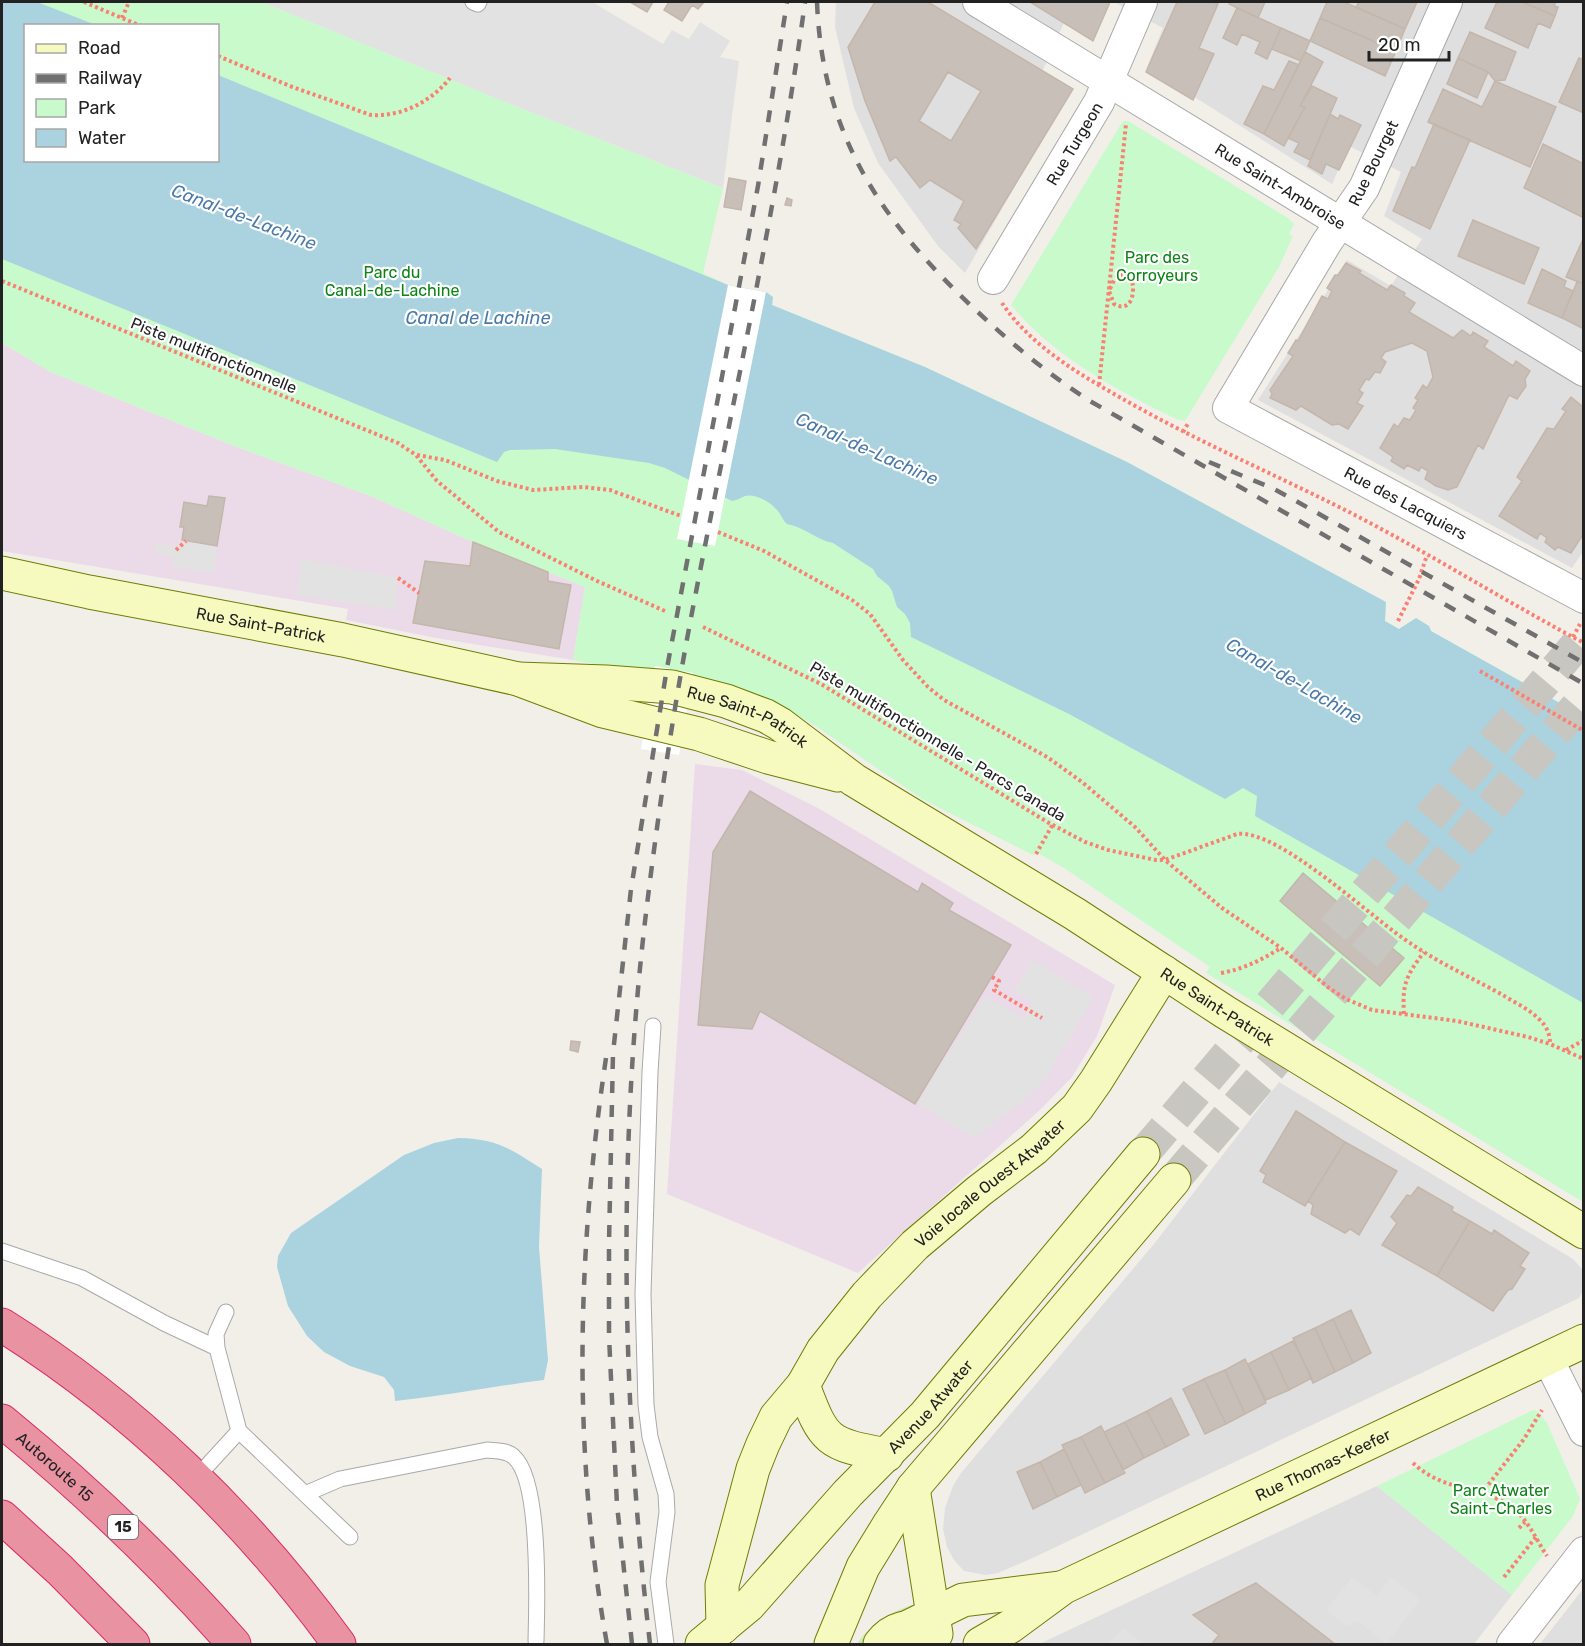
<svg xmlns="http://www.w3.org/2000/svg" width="1585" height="1646" font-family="Rubik,sans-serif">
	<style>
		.residential { fill: #e0dfdf }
		.industrial { fill: #ebdbe8 }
		.grass { fill: #cdebb0 }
		.park { fill: #c8facc; fill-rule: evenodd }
		.parking { fill: #e2e2e2 }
		.water { fill: #aad3df }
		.pier { fill: #fff }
		.building { fill: #c7bfb8; stroke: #c4b6ab; stroke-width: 1.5; fill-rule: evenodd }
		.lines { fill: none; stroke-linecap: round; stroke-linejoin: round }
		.secondary-tunnel { stroke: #c8c6c1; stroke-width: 33; stroke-dasharray: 33 16; stroke-linecap: butt }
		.lane-casing { stroke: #a9a9a9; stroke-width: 17 }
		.street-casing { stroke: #a9a9a9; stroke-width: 32 }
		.secondary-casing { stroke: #707d05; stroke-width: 35 }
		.highway-casing { stroke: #dc2a67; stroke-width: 35 }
		.path { stroke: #fa8072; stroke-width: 4; stroke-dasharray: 3 3; stroke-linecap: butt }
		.lane { stroke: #fff; stroke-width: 15 }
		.street { stroke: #fff; stroke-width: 30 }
		.secondary { stroke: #f7fabf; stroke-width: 33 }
		.highway { stroke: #e892a2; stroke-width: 33 }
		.rail { stroke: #707070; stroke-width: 4.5; stroke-dasharray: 12 12; stroke-linecap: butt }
		.labels { text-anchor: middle; stroke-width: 4.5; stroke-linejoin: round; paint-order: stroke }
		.shield { fill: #fff; stroke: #646464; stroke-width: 1.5 }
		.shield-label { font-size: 15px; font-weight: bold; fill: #222 }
		.street-label { font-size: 16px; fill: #222; stroke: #fff }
		.park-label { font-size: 16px; fill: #0c8416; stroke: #fff }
		.water-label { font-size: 18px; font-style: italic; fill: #4a7aab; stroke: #fff }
	</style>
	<rect width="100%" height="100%" fill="#f2efe9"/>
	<path class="residential" d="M836 2H1111L1094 38 1066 18 1042 72 1070 90 965 273 938 246 878 163 854 108 835 27Z
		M1114 2H1583L1584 550 1572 568 1258 400 1347 260 1391 286 1422 239 1384 216 1401 172 1349 146 1332 184 1147 67 1163 28Z
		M1279 1082 1573 1259 1583 1270V1291L1579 1298 1037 1556 998 1573 986 1575 964 1571 954 1560 947 1547 943 1529 945 1508 953 1486 961 1473 1154 1244Z
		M1377 1486 1512 1595 1474 1644H1039Z
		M1583 1589V1644H1540Z"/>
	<path class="industrial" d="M2 343 51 372 242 449 371 496 473 542 585 587 573 660 436 638 346 620 348 609 2 551Z
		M695 764 742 770 818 808 1115 985 1097 1036 1072 1077 1041 1109 858 1273 667 1194Z"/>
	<path class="grass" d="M920 1603 866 1639 862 1644H857C873 1621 892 1610 920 1603Z"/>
	<path class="park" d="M2 2H262L493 97 723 188 703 273 728 285 766 292 773 297 772 305 925 367 1127 462 1386 602 1385 621 1399 629 1416 618 1429 626 1431 631 1583 716V1202L1206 973 1210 967 1064 868 1036 852 1033 855 922 799 814 725 785 708 754 694 573 660 585 587 473 542 371 496 242 449 51 372 2 343ZM26 26H218V160H26Z
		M1123 121H1128L1288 218 1294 224 1289 234 1293 236 1279 267 1185 421 1176 419C1116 390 1054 357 1011 305Z
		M1533 1410 1539 1412 1547 1423 1580 1499 1573 1516 1512 1595 1377 1486Z"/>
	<path class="parking" d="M262 2H592L663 44 672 30 689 39 700 22 730 41 720 57 739 61 723 188 493 97Z
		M194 542 217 546 214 573 173 567 174 557 153 552 156 543 179 547Z
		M302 559 398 578 395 610 296 595Z
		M1033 960 1093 997 1048 1075 1028 1097 974 1138 917 1103 986 996 1023 1018 1033 1003 1014 991Z
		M1352 1577 1377 1596 1391 1577 1420 1600 1386 1644 1358 1621 1346 1626 1326 1610Z
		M1123 1628 1144 1644H1105L1109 1643Z"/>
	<path class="water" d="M2 2H37L96 25 26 26V160H218V75L728 285 766 292 773 297 772 305 925 367 1127 462 1386 602 1385 621 1399 629 1416 618 1429 626 1431 631 1583 716V1003L1255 816 1257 796 1243 788 1225 799 1069 714 911 637 910 623 905 614 897 607 892 591 889 586 877 576 873 569 833 543C817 540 804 527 787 524 782 520 781 513 776 509 770 502 755 493 745 496 740 498 738 500 732 501L665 468 649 463 555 449 510 450 504 452 497 462 2 259Z
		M458 1138C498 1139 509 1148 542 1169L539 1247 548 1360 544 1380C494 1386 445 1396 395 1401L394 1390 384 1377 350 1366 324 1352 307 1336 288 1306 277 1267 278 1256 291 1233 404 1155 434 1143Z"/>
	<path class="pier" d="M728 285 766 292 715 546 677 539Z
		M655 666 693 673 679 755 641 749Z"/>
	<path class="building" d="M630 2H653L647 12Z
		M669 2H704L698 9 692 5 682 21 664 10Z
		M875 2H928L1073 89 976 249 958 228 961 224 954 220 964 201 930 180 920 188 896 157 890 161 865 101 848 47ZM948 72 981 91 951 141 919 121Z
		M1030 2H1110L1093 41Z
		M1177 2H1213L1218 4 1199 48 1214 54 1193 100 1146 72Z
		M1230 2H1265L1258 18 1229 4Z
		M1327 2H1344L1405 29 1396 51 1320 18Z
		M1359 2H1417L1405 29 1356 7Z
		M1497 2H1522L1555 16 1550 28 1538 23 1528 48 1485 28Z
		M1522 2H1556L1554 6 1558 7 1555 16Z
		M1237 8 1281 28 1267 59 1255 53 1260 42 1242 34 1237 45 1223 38Z
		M1320 18 1396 51 1385 76 1310 41Z
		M1281 28 1310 41 1301 61 1272 49Z
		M1470 32 1516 52 1505 80 1495 81 1488 72 1458 58Z
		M1305 52 1323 62 1300 106 1305 107 1284 146 1264 134Z
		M1458 58 1488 72 1477 98 1447 84Z
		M1579 58 1584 60V113L1559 102Z
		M1289 61 1299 65 1264 134 1244 124 1263 86 1274 90Z
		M1495 81 1556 107 1530 167 1428 122 1443 89 1482 107Z
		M1312 86 1337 98 1310 160 1294 152 1299 143 1288 138 1305 107 1300 106Z
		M1330 114 1338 119 1340 115 1361 125 1339 170 1326 164 1322 174 1308 166Z
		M1434 124 1470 140 1430 229 1393 211 1412 167 1415 168Z
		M1543 144 1584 164V218L1524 188Z
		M729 178 746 181 741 210 724 207Z
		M787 198 792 200 791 206 785 205Z
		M1473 220 1539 248 1524 284 1458 256Z
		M1584 237V284L1566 277Z
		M1346 263 1361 271 1359 273 1387 290 1391 285 1405 293 1404 296 1415 303 1409 312 1453 338 1462 330 1471 336 1473 332 1488 341 1484 347 1513 366 1516 361 1530 371 1525 379 1526 386 1517 399 1509 395 1483 449 1478 445 1457 487 1448 490 1436 486 1425 479 1428 471 1421 467 1419 471 1407 465 1404 469 1391 461 1393 457 1380 448 1394 424 1398 427 1404 418 1410 420 1416 410 1413 408 1418 400 1415 398 1423 385 1427 388 1433 377 1427 351 1412 343 1385 352 1381 358 1386 362 1380 373 1375 372 1369 380 1366 379 1359 390 1363 393 1357 403 1363 406 1348 429 1339 424 1332 425 1301 406 1296 410 1270 398 1272 394 1270 390 1293 356 1288 353 1296 340 1298 341 1322 296 1328 299 1332 291 1327 288 1335 275H1338Z
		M1542 269 1566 281 1564 287 1573 291 1562 318 1528 303Z
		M1577 282 1584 284V329L1562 318Z
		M1571 397 1582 406 1584 405V533L1571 553 1558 547 1555 550 1545 542 1547 538 1540 533 1537 539 1499 516 1522 481 1517 477 1547 428 1554 429 1566 411 1562 409Z
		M209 496 225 498 217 546 182 540 184 527H180L184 502 207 506Z
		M473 542 548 572V581L571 585 559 649 413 623 425 561 470 566Z
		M750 791 918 892 922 883 953 903 949 910 1011 945 915 1104 760 1011 752 1029 698 1025 713 852Z
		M1303 873 1404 958 1380 986 1280 901Z
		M571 1041 580 1042 578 1052 570 1050Z
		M1296 1111 1345 1142 1305 1206 1263 1182 1266 1175 1260 1171Z
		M1345 1142 1397 1171 1359 1235 1350 1229 1345 1233 1311 1214 1313 1205 1308 1201Z
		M1418 1187 1453 1207 1452 1211 1470 1221 1437 1276 1382 1245 1397 1223 1391 1217 1407 1195 1411 1196Z
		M1470 1221 1492 1234 1494 1230 1529 1253 1520 1266 1525 1269 1512 1289 1508 1290 1493 1311 1437 1276Z
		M1351 1310 1371 1353 1353 1363 1333 1319Z
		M1333 1319 1353 1363 1335 1372 1315 1328Z
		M1315 1328 1335 1372 1313 1383 1293 1338Z
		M1293 1341 1312 1378 1289 1390 1271 1352Z
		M1271 1352 1289 1390 1266 1400 1248 1364Z
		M1245 1359 1266 1403 1245 1414 1225 1370Z
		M1225 1370 1245 1414 1226 1424 1204 1379Z
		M1204 1379 1226 1424 1205 1434 1183 1389Z
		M1171 1398 1189 1435 1166 1447 1147 1411Z
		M1147 1411 1166 1447 1144 1458 1125 1422Z
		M1125 1422 1144 1458 1123 1470 1104 1432Z
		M1101 1426 1125 1473 1105 1483 1081 1437Z
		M1081 1437 1105 1483 1085 1493 1062 1445Z
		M1064 1449 1081 1485 1057 1497 1040 1462Z
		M1040 1462 1057 1497 1033 1509 1017 1472Z
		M1256 1583 1335 1644H1215L1213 1642 1219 1635 1193 1615Z"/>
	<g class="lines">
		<path class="secondary-tunnel" d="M1143 1154 1584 636
			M1174 1180 1584 698"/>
		<defs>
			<path id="lane" d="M473 2 478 4 479 2
				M653 1026 650 1072 643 1294 646 1405 650 1437 666 1494 667 1512 658 1582 666 1644
				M2 1251 82 1278 164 1323 217 1348
				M226 1312 216 1334 217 1348 239 1431
				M195 1479 239 1431 350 1537
				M305 1494 340 1479 487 1450C496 1451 507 1450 514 1457 541 1481 537 1604 536 1641"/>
			<g id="street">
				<path id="s1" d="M978 2 1584 371"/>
				<path id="s2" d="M1447 2 1364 188 1327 242 1228 408 1584 598"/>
				<path id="s3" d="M993 279 1099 102 1142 2"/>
				<path d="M1548 1359 1584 1431"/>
				<path d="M1512 1644 1584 1552"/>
			</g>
			<g id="secondary">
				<path id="s4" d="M2 573 89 592 343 640 518 679 603 711 699 734 768 757 838 775"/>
				<path id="s5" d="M518 679 606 682 672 687 726 701 766 716 780 724 854 780 1075 914 1225 1012 1584 1232"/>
				<path d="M803 1385C824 1442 827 1444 887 1455"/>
				<path d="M913 1488 936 1634"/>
				<path id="s6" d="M723 1627 722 1585 725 1574 753 1469 763 1444 776 1417 803 1385 823 1350 867 1295 915 1245 979 1191 1034 1149 1077 1108 1096 1081 1164 972"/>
				<path d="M908 1627 963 1600 1059 1588"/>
				<path id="s7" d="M702 1644 749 1605 848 1493 925 1415 1143 1154"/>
				<path d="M831 1644 863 1567 890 1523 913 1488 1174 1180"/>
				<path d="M880 1644C892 1628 910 1624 929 1630"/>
				<path id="s8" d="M980 1644 1011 1626 1064 1587 1584 1341"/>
			</g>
			<g id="highway">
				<path d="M2 1325C133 1407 248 1519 339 1644"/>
				<path id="s9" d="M2 1421C85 1489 163 1563 234 1644"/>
				<path d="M2 1517 60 1570 133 1644"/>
			</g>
		</defs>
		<use href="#lane" class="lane-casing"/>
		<use href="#street" class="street-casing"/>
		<use href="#secondary" class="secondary-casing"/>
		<use href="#highway" class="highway-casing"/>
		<path class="path" d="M84 2 141 26
			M122 18 129 2
			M218 56 290 86 371 115C401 117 431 102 450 78
			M1125 274 1131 278C1136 291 1132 314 1114 304L1109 291 1115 278Z
			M2 281 398 443 416 455 437 481 499 532 597 581 665 611
			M1002 303C1032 348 1084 377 1130 403 1201 443 1276 475 1349 512 1429 553 1505 601 1584 643
			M1099 385 1126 124
			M1183 432 1189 422
			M417 455 445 460 497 481 533 490 583 487 610 490 681 516
			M718 532 764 551 852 600 870 614 903 660 928 687 944 700 1047 757 1082 782 1135 827 1165 860 1197 887 1222 908 1281 948 1329 988 1346 999 1372 1010 1457 1021 1528 1037 1550 1044 1584 1059
			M176 550 186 541
			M398 578 419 593
			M1398 621 1419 579 1427 555
			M703 627 821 684 1049 823 1085 842 1108 850 1156 860H1165L1237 834C1280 829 1373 920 1413 945 1441 964 1472 978 1501 994 1514 1002 1529 1009 1540 1020 1547 1027 1550 1034 1550 1044
			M1573 637 1580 624
			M1480 671 1584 731
			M1036 854 1053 824
			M1221 973C1244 969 1261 960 1281 948
			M992 977 999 981 994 990 1042 1018
			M1404 1014C1402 984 1406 976 1424 952
			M1566 1050 1584 1040
			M1413 1463C1444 1493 1488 1486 1515 1510 1529 1522 1537 1541 1547 1556
			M1481 1494 1524 1439 1542 1410
			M1519 1528 1525 1522
			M1504 1577 1536 1537"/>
		<use href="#lane" class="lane"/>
		<use href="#street" class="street"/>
		<use href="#secondary" class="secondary"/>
		<use href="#highway" class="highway"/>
		<path class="rail" d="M817 2C822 126 873 210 960 295 1001 335 1042 370 1090 401L1584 684
			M1209 462 1272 488 1296 501 1584 663
			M606 1058C577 1252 572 1451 607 1644
			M632 1644 617 1505 609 1336V1243L613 1053 631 889 667 668 758 186 787 2
			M650 1644C622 1402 617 1156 646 913 659 806 675 698 696 592 734 395 778 200 805 2"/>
	</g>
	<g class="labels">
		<rect class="shield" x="108" y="1515" width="30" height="24" rx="4.5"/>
		<g class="shield-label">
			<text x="123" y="1532">15</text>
		</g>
		<g class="street-label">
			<text dy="6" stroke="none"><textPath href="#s3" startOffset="158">Rue Turgeon</textPath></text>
			<text transform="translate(1373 163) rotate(-64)" y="6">Rue Bourget</text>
			<text dy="6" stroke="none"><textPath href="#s1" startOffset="354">Rue Saint-Ambroise</textPath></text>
			<text transform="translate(214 355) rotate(22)" y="6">Piste multifonctionnelle</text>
			<text dy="6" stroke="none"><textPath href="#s2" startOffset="664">Rue des Lacquiers</textPath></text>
			<text dy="6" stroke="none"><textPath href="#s4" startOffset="264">Rue Saint-Patrick</textPath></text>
			<text dy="6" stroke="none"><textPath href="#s5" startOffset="236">Rue Saint-Patrick</textPath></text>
			<text transform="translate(938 741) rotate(31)" y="6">Piste multifonctionnelle - Parcs Canada</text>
			<text dy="6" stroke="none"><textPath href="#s5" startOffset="790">Rue Saint-Patrick</textPath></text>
			<text dy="6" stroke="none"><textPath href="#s6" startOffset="538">Voie locale Ouest Atwater</textPath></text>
			<text dy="6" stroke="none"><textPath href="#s7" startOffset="330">Avenue Atwater</textPath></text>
			<text dy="6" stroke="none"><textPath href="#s8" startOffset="388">Rue Thomas-Keefer</textPath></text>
			<text dy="6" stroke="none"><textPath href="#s9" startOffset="70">Autoroute 15</textPath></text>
		</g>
		<g class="park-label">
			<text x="1157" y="263">Parc des<tspan x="1157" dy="18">Corroyeurs</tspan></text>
			<text x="392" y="278">Parc du<tspan x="392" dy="18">Canal-de-Lachine</tspan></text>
			<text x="1501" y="1496">Parc Atwater<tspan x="1501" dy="18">Saint-Charles</tspan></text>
		</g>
		<g class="water-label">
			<text transform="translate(244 217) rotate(21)" y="6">Canal-de-Lachine</text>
			<text x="478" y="324">Canal de Lachine</text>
			<text transform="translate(867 449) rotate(24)" y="6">Canal-de-Lachine</text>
			<text transform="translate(1294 681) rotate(30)" y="6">Canal-de-Lachine</text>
		</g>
	</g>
	<rect width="1585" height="1646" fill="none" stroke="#222222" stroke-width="6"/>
	<rect x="24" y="24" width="195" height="138" fill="#ffffff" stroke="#a7a7a7" stroke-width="1.5"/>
	<rect x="36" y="44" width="30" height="9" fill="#f7fabf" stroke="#a7a7a7" stroke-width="1.5"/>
	<text x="78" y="54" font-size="18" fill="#222222">Road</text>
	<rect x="36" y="74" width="30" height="9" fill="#707070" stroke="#a7a7a7" stroke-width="1.5"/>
	<text x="78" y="84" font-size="18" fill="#222222">Railway</text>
	<rect x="36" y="99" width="30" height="18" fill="#c8facc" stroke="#a7a7a7" stroke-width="1.5"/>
	<text x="78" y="114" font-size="18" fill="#222222">Park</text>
	<rect x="36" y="129" width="30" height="18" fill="#aad3df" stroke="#a7a7a7" stroke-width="1.5"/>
	<text x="78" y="144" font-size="18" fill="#222222">Water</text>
	<path d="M1369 51v9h80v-9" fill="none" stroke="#222222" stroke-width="3"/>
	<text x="1378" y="51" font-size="18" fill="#222222" stroke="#ffffff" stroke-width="4.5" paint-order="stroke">20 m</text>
</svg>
